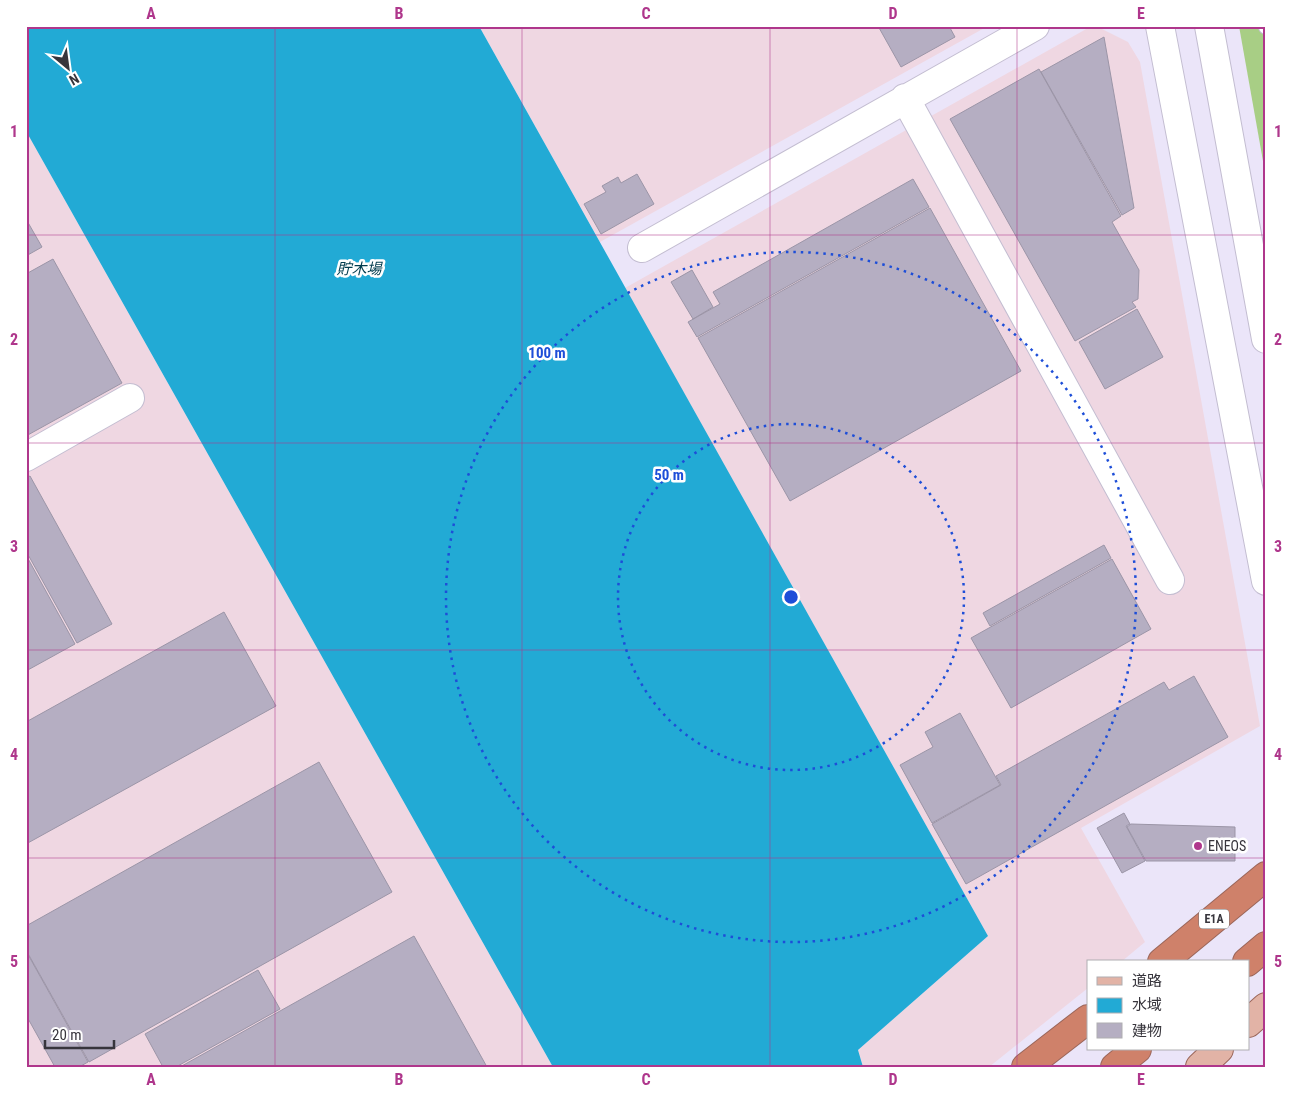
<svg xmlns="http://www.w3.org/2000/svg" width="1292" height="1093" font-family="'Roboto Condensed','Noto Sans JP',sans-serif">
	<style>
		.industrial { fill: #efd7e2 }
		.green { fill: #a8ce85 }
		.water { fill: #22aad5 }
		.building { fill: #b5aec2; stroke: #9b95a7 }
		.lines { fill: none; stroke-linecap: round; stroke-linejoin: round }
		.lane-casing { stroke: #c3bdd1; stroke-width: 16 }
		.street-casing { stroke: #c3bdd1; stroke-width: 30 }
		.secondary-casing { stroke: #c3bdd1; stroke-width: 30 }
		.primary-casing { stroke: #9a665a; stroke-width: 30 }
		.highway-casing { stroke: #9a665a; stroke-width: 30 }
		.lane { stroke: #fff; stroke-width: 14 }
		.street { stroke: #fff; stroke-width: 28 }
		.secondary { stroke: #fff; stroke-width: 28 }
		.primary { stroke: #e2b3a6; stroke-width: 28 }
		.highway { stroke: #cf816a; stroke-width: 28 }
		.grid { fill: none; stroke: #af378c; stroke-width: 1; stroke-opacity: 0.55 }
		.ring { fill: none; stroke: #1d4ed8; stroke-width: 2.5; stroke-dasharray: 2.5 5 }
		.poi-dot { fill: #af378c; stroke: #fff; stroke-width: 2 }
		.labels { text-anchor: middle; stroke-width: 5; stroke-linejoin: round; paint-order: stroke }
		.shield { fill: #fff; stroke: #737276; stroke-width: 1 }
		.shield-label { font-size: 12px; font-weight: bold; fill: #37353c }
		.poi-label { font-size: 14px; fill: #37353c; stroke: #fff; text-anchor: start }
		.water-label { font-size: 15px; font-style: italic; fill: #023c4e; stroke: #fff }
		.centre { fill: #1d4ed8; stroke: #fff; stroke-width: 2.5 }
		.ring-label { font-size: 15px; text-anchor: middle; font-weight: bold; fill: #1d4ed8; stroke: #fff; stroke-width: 5; stroke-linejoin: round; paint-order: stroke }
		.neatline { fill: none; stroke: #af378c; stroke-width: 2 }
		.grid-label { font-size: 16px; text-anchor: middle; font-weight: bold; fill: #af378c }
	</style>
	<rect width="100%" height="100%" fill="#ebe5f9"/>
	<path class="industrial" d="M479 26H988L600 242Z
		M1088 28H1100L1128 42 1140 62 1260 726 1081 828 1145 942 1121 962H1088V988L989 1067H863L858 1050 988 936 625 288Z
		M26 131 553 1067H26Z"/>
	<path class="green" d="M1239 26H1266V178Z"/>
	<path class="water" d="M26 26H479L988 936 858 1050 863 1067H553L26 131Z"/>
	<path class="building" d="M878 26H949L955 37 901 67Z
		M1104 37 1134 208 1122 215 1041 72Z
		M1039 69 1121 216 1112 222 1139 270 1138 299 1132 302 1136 307 1075 341 950 119Z
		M637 174 654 204 601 234 584 204 606 192 602 186 618 177 621 183Z
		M913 179 929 207 697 337 688 322 720 304 713 292Z
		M930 208 1021 371 790 501 698 338Z
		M26 219 42 247 26 256Z
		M53 259 122 383 26 436V274Z
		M692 270 713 307 693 319 671 282Z
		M1137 309 1163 357 1105 389 1079 342Z
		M30 476 112 624 77 643 26 551V478Z
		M1104 545 1111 558 990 626 983 613Z
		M26 555 75 644 26 671Z
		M1112 559 1151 629 1011 708 971 638Z
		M224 612 276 706 26 844V722Z
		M1194 676 1228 737 966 884 932 824 1001 785 996 776 1164 682 1169 690Z
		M960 713 1000 785 932 823 900 765 933 747 925 732Z
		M319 762 392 892 89 1062 26 950V926Z
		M1124 813 1130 824 1126 826 1145 861 1122 873 1097 828Z
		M1131 824 1235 827V861H1146L1127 827Z
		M414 936 487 1067H180Z
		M26 951 88 1062 79 1067H55L26 1015Z
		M258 970 280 1009 176 1067H163L145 1034Z"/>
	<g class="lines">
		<defs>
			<path id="lane" d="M1266 26V27"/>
			<path id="street" d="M905 98 1170 580
				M642 248 1035 26
				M26 457 130 398"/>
			<path id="secondary" d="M1160 26 1266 581
				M1209 26 1266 339"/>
			<path id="primary" d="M1248 1023 1266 1007
				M1200 1067 1219 1049"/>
			<path id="highway" d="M1162 962 1266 876
				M1247 962 1266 946
				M1026 1067 1088 1019
				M1115 1067 1137 1049"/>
		</defs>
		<use href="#lane" class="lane-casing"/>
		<use href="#street" class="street-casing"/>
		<use href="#secondary" class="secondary-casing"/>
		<use href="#primary" class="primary-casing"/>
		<use href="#highway" class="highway-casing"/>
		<use href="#lane" class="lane"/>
		<use href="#street" class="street"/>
		<use href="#secondary" class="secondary"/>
		<use href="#primary" class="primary"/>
		<use href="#highway" class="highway"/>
	</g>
	<path class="grid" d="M275 26V1067M522 26V1067M770 26V1067M1017 26V1067M26 235H1266M26 443H1266M26 650H1266M26 858H1266"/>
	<g class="ring">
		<circle cx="791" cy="597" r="173"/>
		<circle cx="791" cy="597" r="345"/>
	</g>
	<circle class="poi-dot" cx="1198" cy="846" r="5"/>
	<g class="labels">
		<rect class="shield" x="1199" y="909.5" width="30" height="19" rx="4"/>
		<g class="shield-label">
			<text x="1214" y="923">E1A</text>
		</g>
		<g class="poi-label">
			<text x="1208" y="851">ENEOS</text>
		</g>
		<g class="water-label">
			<text x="359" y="274">貯木場</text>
		</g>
	</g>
	<circle cx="791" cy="597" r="8" class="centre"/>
	<g class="ring-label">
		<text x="547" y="358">100 m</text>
		<text x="669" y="480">50 m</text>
	</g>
	<rect width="1292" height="1093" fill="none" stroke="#ffffff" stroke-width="55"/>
	<rect x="1087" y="960" width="162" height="90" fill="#ffffff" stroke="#afaeb1"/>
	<rect x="1097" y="977" width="25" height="8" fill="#e2b3a6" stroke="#afaeb1"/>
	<text x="1132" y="986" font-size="15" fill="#37353c">道路</text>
	<rect x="1097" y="998" width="25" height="15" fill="#22aad5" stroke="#afaeb1"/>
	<text x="1132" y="1010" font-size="15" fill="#37353c">水域</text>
	<rect x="1097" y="1023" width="25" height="15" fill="#b5aec2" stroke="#afaeb1"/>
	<text x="1132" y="1036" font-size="15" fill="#37353c">建物</text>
	<g transform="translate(68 68) rotate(151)" stroke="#ffffff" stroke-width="4" paint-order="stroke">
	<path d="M0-4L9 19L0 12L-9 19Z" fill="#37353c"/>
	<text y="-8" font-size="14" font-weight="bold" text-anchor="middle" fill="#37353c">N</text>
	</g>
	<path d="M45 1040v8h69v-8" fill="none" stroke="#37353c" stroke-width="2.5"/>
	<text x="52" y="1040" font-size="15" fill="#37353c" stroke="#ffffff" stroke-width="4" paint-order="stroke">20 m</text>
	<rect x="28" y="28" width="1236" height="1038" class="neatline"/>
	<g class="grid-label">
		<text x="151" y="19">A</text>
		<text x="399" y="19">B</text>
		<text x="646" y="19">C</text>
		<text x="893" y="19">D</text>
		<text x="1141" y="19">E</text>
		<text x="14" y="137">1</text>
		<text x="1278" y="137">1</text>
		<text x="14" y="345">2</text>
		<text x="1278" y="345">2</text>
		<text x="14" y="552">3</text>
		<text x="1278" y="552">3</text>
		<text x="14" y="760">4</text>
		<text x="1278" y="760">4</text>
		<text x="14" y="967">5</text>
		<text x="1278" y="967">5</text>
		<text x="151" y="1085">A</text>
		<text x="399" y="1085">B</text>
		<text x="646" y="1085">C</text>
		<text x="893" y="1085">D</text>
		<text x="1141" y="1085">E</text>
	</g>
</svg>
